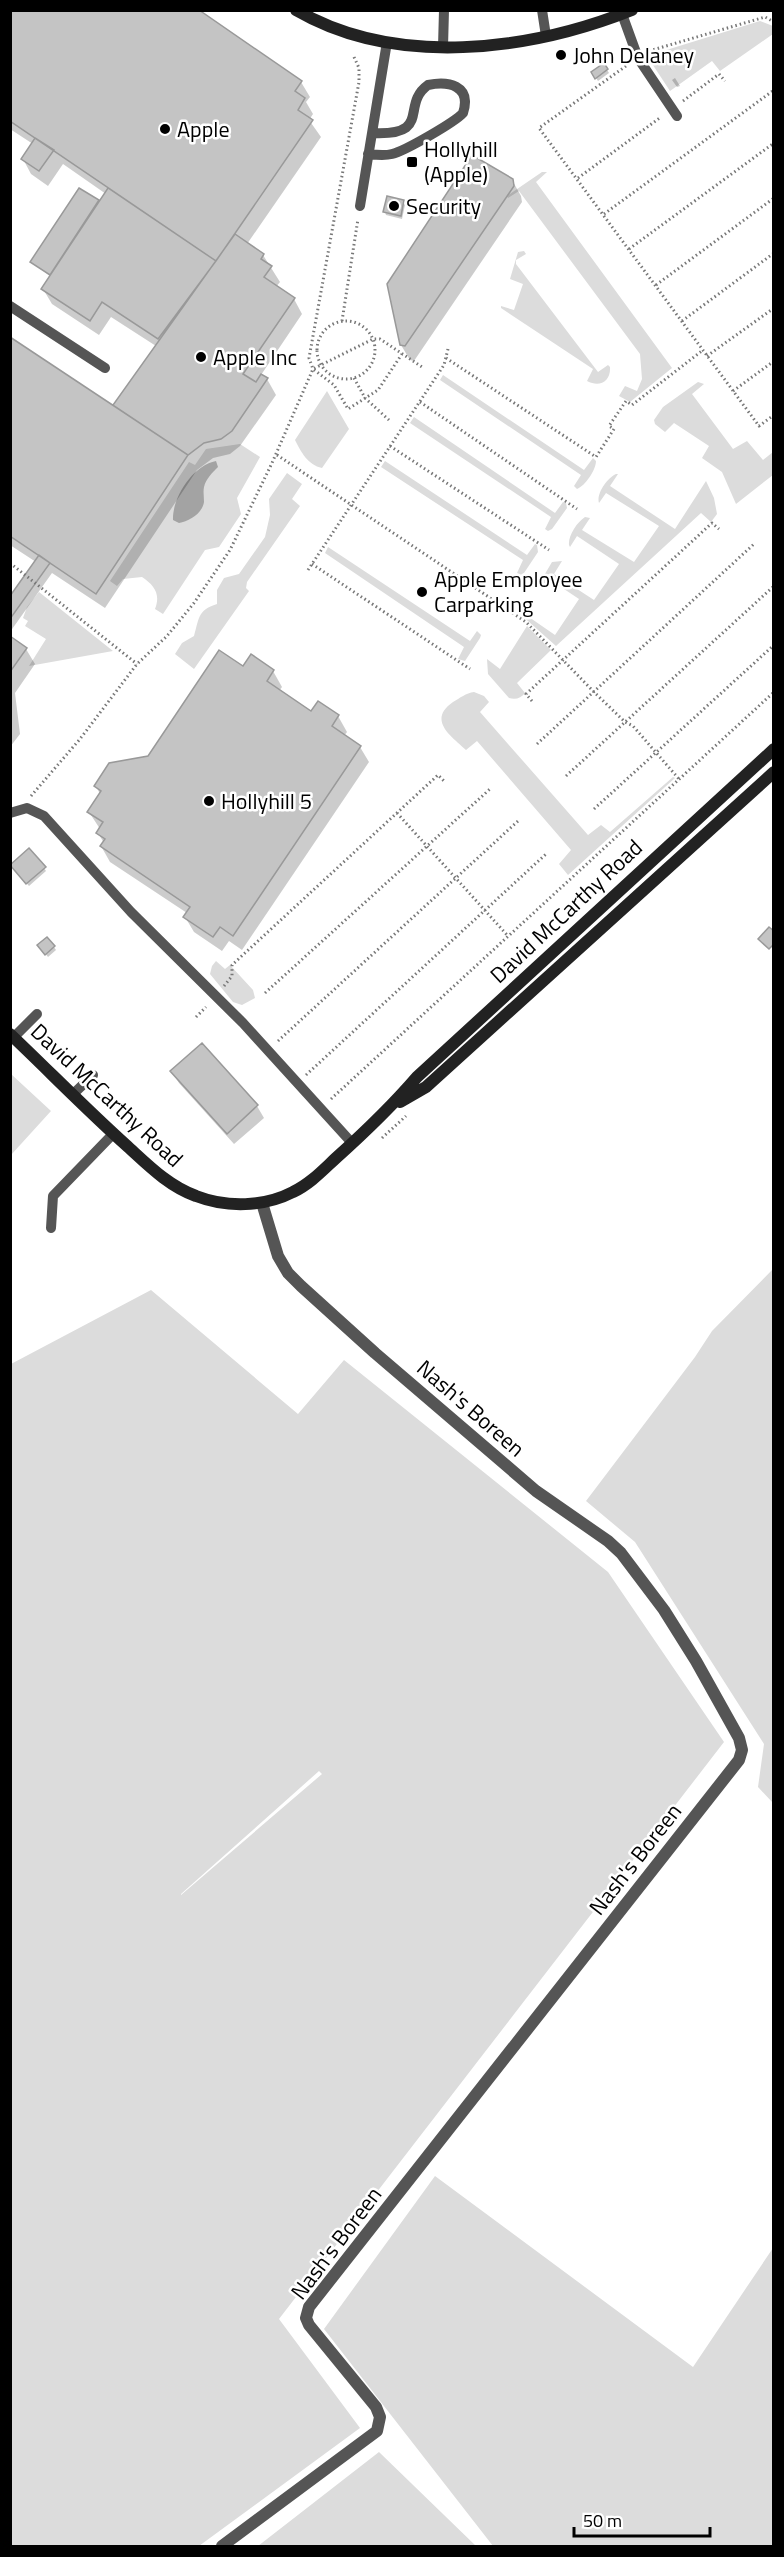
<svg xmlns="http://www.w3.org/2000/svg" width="784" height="2557" font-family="'Titillium Web',sans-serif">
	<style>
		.green { fill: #dcdcdc; fill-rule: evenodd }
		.water { fill: #a3a3a3 }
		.shadow { fill: #0003 }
		.building { fill: #c4c4c4; stroke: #999; stroke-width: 1.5 }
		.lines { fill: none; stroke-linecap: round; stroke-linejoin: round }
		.path { stroke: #777; stroke-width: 3; stroke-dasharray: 1.5 3; stroke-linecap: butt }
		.lane { stroke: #555; stroke-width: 10 }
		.street { stroke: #555; stroke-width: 12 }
		.secondary { stroke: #222; stroke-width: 12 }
		.poi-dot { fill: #000; stroke: #fff; stroke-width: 2 }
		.labels { text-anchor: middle; stroke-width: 5; stroke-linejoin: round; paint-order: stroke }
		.poi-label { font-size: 22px; fill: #000; stroke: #fff; text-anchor: start }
		.street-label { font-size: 22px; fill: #000; stroke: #fff }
	</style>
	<rect width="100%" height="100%" fill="#fff"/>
	<path class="green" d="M760 21 773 26V34L720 71 712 61 670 91 647 56Z
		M542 172H547L536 182 672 368 630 402 619 396 625 386 637 391 642 379 640 354 519 191 508 198 507 196Z
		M524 251 526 254 516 260V264L598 372 608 365 610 367C611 381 600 388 587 381L593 369 501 308V306L514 310 523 284 510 279 518 252Z
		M443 375 584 470 593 458 596 461C596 470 585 486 577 489L574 486 581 475 440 380Z
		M698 382 704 384 692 394 733 449 747 441 763 460 773 452V475L736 504 722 472 702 458 709 446 674 423 665 432 655 424 654 420 663 407Z
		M327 391 349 429 322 468C308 465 301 452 295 440Z
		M414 417 555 513 563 502 566 503 567 508 552 529 548 531 545 529 551 517 410 423Z
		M240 444 260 457 237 498 241 514 219 547 205 550 163 614 155 609C161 594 154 585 142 577L123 579 117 586 110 581 189 462 195 465 206 449Z
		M385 461 527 555 535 544 537 545 538 552 524 573 521 575 517 573 523 560 381 467Z
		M287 473 302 484 292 499 300 506 247 582 246 588 249 591 194 669 175 654 182 643 194 636C199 620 197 610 217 604V590L224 578 239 574 265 537 270 515 269 499Z
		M616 474H618L610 486 675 529 706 481 714 498 717 514 711 522 701 513 556 646 519 613 524 605 531 603 532 605 526 615 555 635 579 599 549 579 542 590 539 584 552 562 562 561 554 574 594 600 619 564 577 536 570 547 569 545C568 536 577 522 585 517L590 518 582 530 634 562 659 526 606 493 599 503C596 494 607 478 616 474Z
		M328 547 470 641 477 631 481 635 480 638 465 661 458 659 464 647 325 553Z
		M39 592 113 651 29 666 46 639 25 626 28 621 23 618 27 607Z
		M527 626 551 650 517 683 525 693C521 698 516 700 509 698L488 674 487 659 500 669Z
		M474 692 484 696 489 702 480 712 588 835 601 825 610 832 673 777 675 778 568 875 559 864 571 850 477 741 466 750C451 736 427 720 453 702 460 698 466 693 474 692Z
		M216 961 225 969 230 965 253 990 255 998 242 1005 233 1002 210 974 212 966Z
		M11 1074 51 1111 11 1155Z
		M773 1269V1803L758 1787 764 1744 635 1542 586 1501 695 1357 712 1331Z
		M151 1290 298 1414 344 1360 608 1572 724 1742 279 2319 360 2428 199 2546H11V1364ZM319 1771 322 1774 181 1895V1894Z
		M435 2176 693 2367 773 2248V2546H493L324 2329Z
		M379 2452 476 2546H258Z"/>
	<path class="water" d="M216 461 218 467C212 473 206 479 204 487 203 492 204 497 204 502 202 514 189 521 179 523L173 520C172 498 193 465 216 461Z"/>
	<path class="shadow" d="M10 10 301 82 310 97 306 102 313 114 309 120 321 137 247 244 263 255 280 282 276 287 294 299 302 314 261 375 267 379 276 395 240 446 230 454 213 458 197 470 105 608 52 573 10 632V598L36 562 10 545V339L114 407 156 346 111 317 99 335 52 304 43 289 51 277 32 262 98 201 99 204 106 194 63 164 48 186 31 174 23 159 33 144 10 129Z
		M604 65 609 73 598 81 593 73Z
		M675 78 680 86 677 87 672 80Z
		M512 180 521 196 522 202 414 361 410 360 401 345Z
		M403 202 405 205 402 219 386 215 385 212Z
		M10 636 26 649 35 664 15 693 20 734 10 747Z
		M244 668 273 671 282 687 279 691 312 713 338 716 347 732 344 736 360 747 369 762 242 950 229 941 222 951 194 932 185 917 187 913 110 862 101 846 104 843 98 833 100 829 89 812 100 794 96 786 149 758Z
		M11 866 44 868 46 871 29 886Z
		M54 947 56 950 48 957 41 948Z
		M202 1045 257 1106 264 1118 234 1144 179 1083 172 1072Z"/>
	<path class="building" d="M10 10H199L302 81 295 91 305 98 298 110 313 120 216 261 10 121Z
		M604 63 608 69 595 79 591 72Z
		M35 138 54 150 39 171 21 159Z
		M472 155 513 179 514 186 405 346 400 345 387 284Z
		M79 188 99 200 50 275 30 262Z
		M108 188 216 261 158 339 102 302 90 321 41 289Z
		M387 196 404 200 401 216 383 212Z
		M235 234 264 254 261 259 272 266 264 277 295 298 243 374 256 382 261 374 268 378 232 431 221 439 204 443 188 455 113 405Z
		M10 337 188 455 96 594 10 536Z
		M39 555 50 563 10 619V596Z
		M10 636 27 648 10 672Z
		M219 650 243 666 251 654 274 670 267 681 311 711 318 701 339 715 332 726 361 746 233 936 220 927 213 937 183 917 190 907 100 846 105 839 96 833 103 822 87 812 101 791 94 786 109 763 148 756Z
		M29 848 46 867 26 884 10 865Z
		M769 927 774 931V944L769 949 758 939Z
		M47 937 55 946 45 955 37 945Z
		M202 1043 258 1105 227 1134 170 1071Z"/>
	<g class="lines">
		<path class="path" d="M649 51 765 17 774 22
			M354 57 359 68V82L309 358 313 369 334 385 348 409 378 390 402 354
			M626 66 539 128 759 426 774 415
			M683 101 719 74 725 81
			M578 178 661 117
			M604 214 774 90
			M629 249 774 143
			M656 285 774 198
			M342 321 358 219
			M682 321 774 253
			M317 350a29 29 0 1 1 58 0a29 29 0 1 1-58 0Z
			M707 356 774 308
			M446 358 596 457 614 429 609 426 626 401 632 405 703 350
			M354 378 365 398 389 420
			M733 391 774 361
			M420 402 577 509
			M390 446 549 550
			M277 455 526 622 594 692 625 722 633 726 679 779
			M10 563 137 664
			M312 564 470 669
			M308 570 444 365 448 349
			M532 701 526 694 712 523 719 529
			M537 744 754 544
			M566 776 774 586
			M31 796 80 739 137 664 167 636 194 603 230 550 272 463 313 369 373 339H380L422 367
			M594 809 774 645
			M397 813 508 936
			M224 986 232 976V965L438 775 444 781
			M265 993 490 789
			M196 1017 206 1007
			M278 1041 518 821
			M306 1075 546 854
			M331 1099 774 692
			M382 1138 406 1116"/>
		<path class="lane" d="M542 10 546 36
			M622 14 638 58 677 116
			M443 47 444 10
			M368 154C377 155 384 156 392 154 405 151 455 122 463 113 472 85 448 81 428 85 400 105 433 136 372 133
			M360 206 387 42
			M10 306 105 368
			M10 813 27 808 44 816 131 912 243 1023 352 1143
			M14 1037 37 1014
			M73 1094 93 1075
			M51 1228 53 1196 113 1134"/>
		<path class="street" d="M222 2546 377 2431 380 2417 376 2407 309 2325 306 2318 309 2307 739 1760 742 1750 739 1738 696 1661 664 1610 621 1553 608 1541 536 1491 375 1353 301 1286 288 1273 278 1256 262 1203"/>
		<path class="secondary" d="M296 10C396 68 529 51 632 10
			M10 1034C49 1071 86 1109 126 1145 147 1164 168 1186 196 1196 227 1208 264 1207 293 1192 310 1184 323 1170 336 1158 365 1132 392 1106 417 1077L774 749
			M400 1102 426 1087 774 772"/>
	</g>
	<g class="poi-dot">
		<circle cx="561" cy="55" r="6"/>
		<circle cx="165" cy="129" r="6"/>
		<rect x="406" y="156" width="12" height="12" rx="3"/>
		<circle cx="394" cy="206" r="6"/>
		<circle cx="201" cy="357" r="6"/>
		<circle cx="422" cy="592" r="6"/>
		<circle cx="209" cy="801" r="6"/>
	</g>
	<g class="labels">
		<g class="poi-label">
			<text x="573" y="63">John Delaney</text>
			<text x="177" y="137">Apple</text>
			<text x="424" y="157">Hollyhill<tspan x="424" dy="25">(Apple)</tspan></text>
			<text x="406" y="214">Security</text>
			<text x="213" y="365">Apple Inc</text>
			<text x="434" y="587">Apple Employee<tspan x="434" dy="25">Carparking</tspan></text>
			<text x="221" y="809">Hollyhill 5</text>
		</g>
		<g class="street-label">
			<text transform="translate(566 911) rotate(-43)" y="8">David McCarthy Road</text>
			<text transform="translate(107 1095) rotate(43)" y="8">David McCarthy Road</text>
			<text transform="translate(471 1408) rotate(41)" y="8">Nash's Boreen</text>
			<text transform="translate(635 1859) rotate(-52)" y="8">Nash's Boreen</text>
			<text transform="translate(336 2243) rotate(-53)" y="8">Nash's Boreen</text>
		</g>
	</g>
	<rect width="784" height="2557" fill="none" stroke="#000000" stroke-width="24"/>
	<path d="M574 2527v9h136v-9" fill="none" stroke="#000000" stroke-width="3"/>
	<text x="583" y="2527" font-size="18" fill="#000000" stroke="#ffffff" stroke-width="4.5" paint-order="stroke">50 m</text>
</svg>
